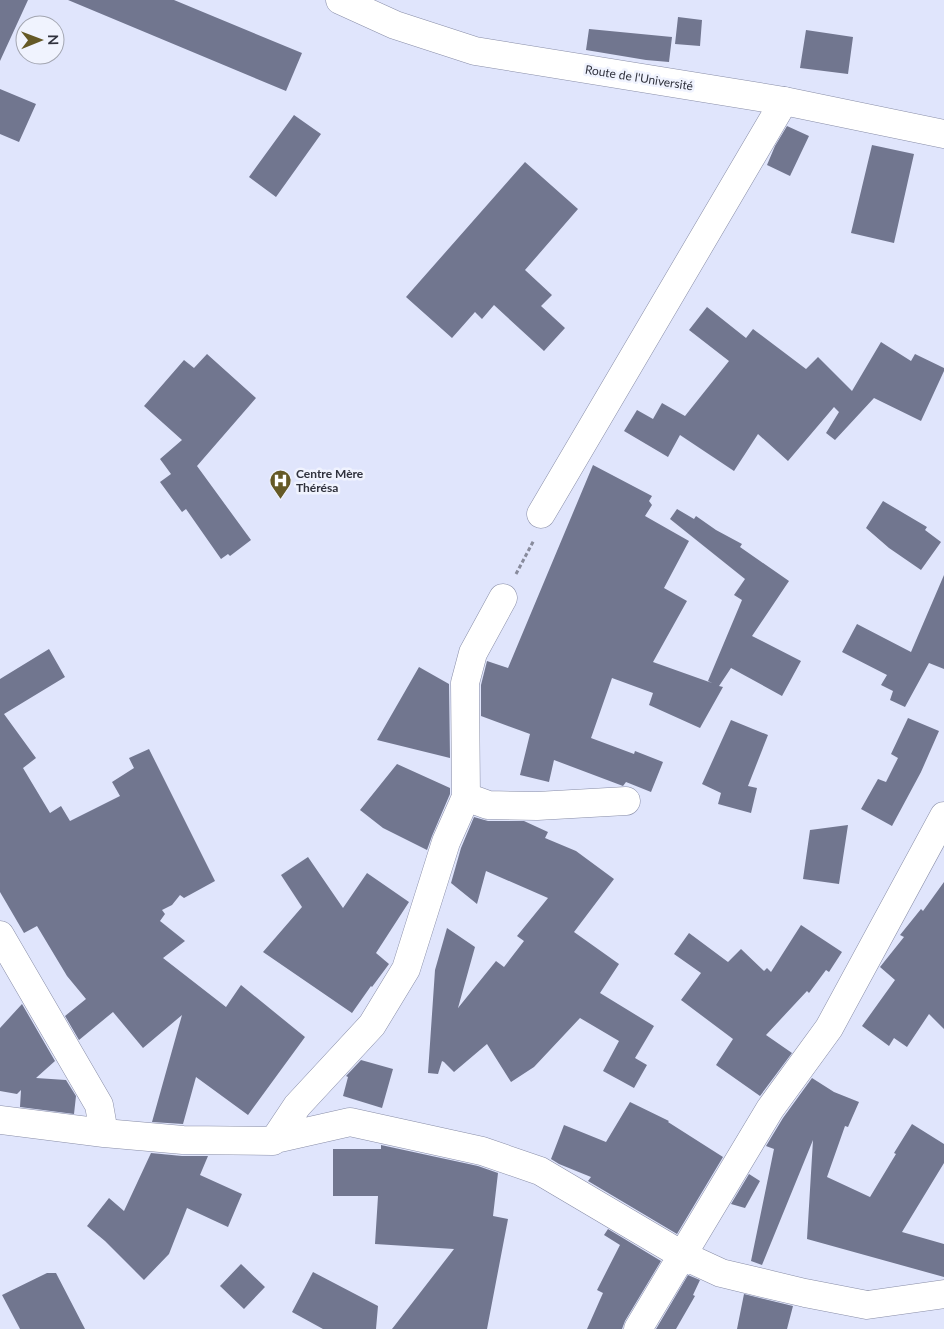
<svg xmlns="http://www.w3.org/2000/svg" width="944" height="1329" font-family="Lato,sans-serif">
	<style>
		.building { fill: #71768f }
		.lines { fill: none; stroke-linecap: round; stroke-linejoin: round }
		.street-casing { stroke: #888da7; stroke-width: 29 }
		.secondary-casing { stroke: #888da7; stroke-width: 29 }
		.path { stroke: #888b9c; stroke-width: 3; stroke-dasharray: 4 2.5; stroke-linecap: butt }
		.street { stroke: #fff; stroke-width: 28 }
		.secondary { stroke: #fff; stroke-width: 28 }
		.labels { text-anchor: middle; stroke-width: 5; stroke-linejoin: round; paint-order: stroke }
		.street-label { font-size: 12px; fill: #30323d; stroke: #f0f3fe }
		.poi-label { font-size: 12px; font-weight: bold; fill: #30323d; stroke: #f0f3fe; text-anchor: start }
	</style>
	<rect width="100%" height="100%" fill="#e0e5fc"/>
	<path class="building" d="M0 0H28L0 61Z
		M68 0H174L302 53 286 91Z
		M678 17 702 20 700 46 675 44Z
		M589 29 672 37 669 62 646 60 586 50Z
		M806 30 853 37 848 74 800 68Z
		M0 89 36 104 19 142 0 134Z
		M294 115 321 134 276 197 249 177Z
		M787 126 809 136 790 176 767 165 775 146Z
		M872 145 914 154 894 243 851 233Z
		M525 162 578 209 525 270 552 295 541 306 565 328 544 351 494 305 482 319 475 312 452 338 406 297Z
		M707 307 746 338 753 329 806 369 818 357 852 391 881 342 911 361 915 354 944 368V371L921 421 874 398 835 440 826 433 839 412 834 407 788 461 758 434 734 471 680 435 668 457 624 431 637 410 653 419 662 403 685 416 729 361 689 330Z
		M207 354 256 398 197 466 251 540 230 556 228 554 221 559 186 509 182 512 160 482 171 474 160 459 182 440 144 406 184 360 194 368Z
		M593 465 652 496 649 501 652 505 645 516 689 541 664 588 687 601 653 662 712 683 708 681 742 600 734 595 745 579 670 519 677 509 694 519 696 516 716 530 742 544 740 547 789 581 752 636 801 661 782 696 731 668 719 686 723 687 700 728 649 705 653 693 612 678 591 738 634 754 635 751 663 762 651 792 626 782 623 786 554 760 549 782 520 775 530 734 481 716V685L487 661 508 668Z
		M883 501 927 527 925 530 941 542 921 570 889 548 866 528Z
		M944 575V669L929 663 905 707 890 700 893 691 881 685 887 675 842 652 857 624 911 652Z
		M49 649 65 677 4 714 36 758 23 768 50 813 61 806 70 821 120 796 112 782 134 768 129 758 149 749 215 881 184 898 180 895 172 905 162 910 165 914 160 921 185 941 163 958 226 1007 241 985 305 1037 248 1115 196 1077 183 1124 152 1122 182 1015 143 1048 113 1012 79 1040 65 1016 86 999 67 976 37 926 24 933 0 892V679Z
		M419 667 449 684 450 758 377 740Z
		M908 718 939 731 921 772 892 826 861 809 878 779 886 782 898 758 891 754Z
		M731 720 768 735 748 786 757 788 751 813 718 804 721 793 702 784Z
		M397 764 450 788V794L432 836 427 850 383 828 360 810Z
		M474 817 488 821H524L548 832 545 838 576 851 614 879 574 932 619 964 600 993 654 1026 635 1058 647 1065 634 1088 603 1071 619 1041 580 1018 534 1067 511 1082 487 1044 454 1072 444 1062 442 1061 438 1074 428 1073 435 970 447 928 475 947 458 1008 496 961 504 967 524 941 517 936 548 898 486 871 477 904 451 883 461 848Z
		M848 825 839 884 803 879 810 830Z
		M308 857 343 908 367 873 409 902 376 953 389 964 372 987 371 986 352 1013 263 952 302 907 281 875Z
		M944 882V1029L929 1014 907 1047 894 1038 889 1046 862 1026 895 980 880 967 904 937 900 935 921 909 923 911Z
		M801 925 842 952 829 972 826 970 809 993 807 991 766 1035 792 1053 760 1096 716 1065 733 1039 681 1000 701 973 674 954 689 933 728 962 741 949 764 971 767 968 771 972Z
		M22 1004 55 1061 36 1078 66 1080 76 1096 74 1114 20 1107 21 1090 17 1094 0 1091V1028Z
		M361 1060 393 1069 382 1108 343 1096 348 1077 346 1076Z
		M812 1078 834 1092 859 1102 848 1127 845 1126 827 1177 870 1197 896 1154 894 1153 912 1124 944 1144V1163L902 1232 944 1244V1277L807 1239 813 1140 762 1265 751 1261 774 1149 766 1146 783 1118Z
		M630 1102 669 1121 668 1122 723 1157 677 1234 588 1181 591 1177 559 1164 551 1159 564 1125 606 1142Z
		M381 1145 478 1166 498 1173 493 1216 508 1219 487 1329H392L454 1249 375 1244 378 1196H333V1149H381Z
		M151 1153 182 1156H208L200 1175 242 1194 228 1227 187 1208 169 1254 144 1280 105 1241 87 1226 109 1198 124 1211Z
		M749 1174 760 1181 745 1208 731 1204Z
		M608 1229 661 1261 625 1321 622 1329H587L603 1293 597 1290 620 1245 604 1235Z
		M241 1264 265 1287 244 1309 220 1286Z
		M313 1272 378 1306 376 1329H323L292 1312Z
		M47 1273H56L85 1329H20L2 1295Z
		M688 1275 700 1280 693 1295 695 1296 676 1329H656Z
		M744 1294 793 1306 787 1329H737Z"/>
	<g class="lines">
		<defs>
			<path id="street" d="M541 514 784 101
				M466 797 488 805 537 806 626 801
				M0 935 99 1105 104 1133
				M0 1120 104 1133 183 1140 273 1141 275 1139 350 1122 482 1151 540 1171 682 1255 721 1273 805 1293 867 1305 944 1294
				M275 1139 297 1106 372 1025 406 969 446 842 466 797 465 683 473 653 503 598
				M638 1329 770 1109 829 1028 944 816"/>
			<path id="secondary" d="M340 0 395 25 475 51 784 101 944 134"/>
		</defs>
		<use href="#street" class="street-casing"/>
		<use href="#secondary" class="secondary-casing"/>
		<path class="path" d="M516 574 534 540"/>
		<use href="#street" class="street"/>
		<use href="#secondary" class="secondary"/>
	</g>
	<defs>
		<symbol id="hospital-pin" viewBox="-11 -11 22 30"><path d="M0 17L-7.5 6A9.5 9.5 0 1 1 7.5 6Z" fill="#655926" stroke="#f0f3fe"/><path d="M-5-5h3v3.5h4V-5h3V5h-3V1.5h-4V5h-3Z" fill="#fff"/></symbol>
	</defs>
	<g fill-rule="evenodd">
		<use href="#hospital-pin" x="268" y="468" width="25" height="34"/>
	</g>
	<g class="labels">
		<g class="street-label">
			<text transform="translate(639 78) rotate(9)" y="4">Route de l'Université</text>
		</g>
		<g class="poi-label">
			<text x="296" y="478">Centre Mère<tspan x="296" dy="14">Thérésa</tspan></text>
		</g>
	</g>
	<g transform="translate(40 40) rotate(89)"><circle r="24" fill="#f0f3fe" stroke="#a3a6b1"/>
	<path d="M0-4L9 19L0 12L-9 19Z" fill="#655926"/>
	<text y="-8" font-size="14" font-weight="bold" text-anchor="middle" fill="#30323d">N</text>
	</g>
</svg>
